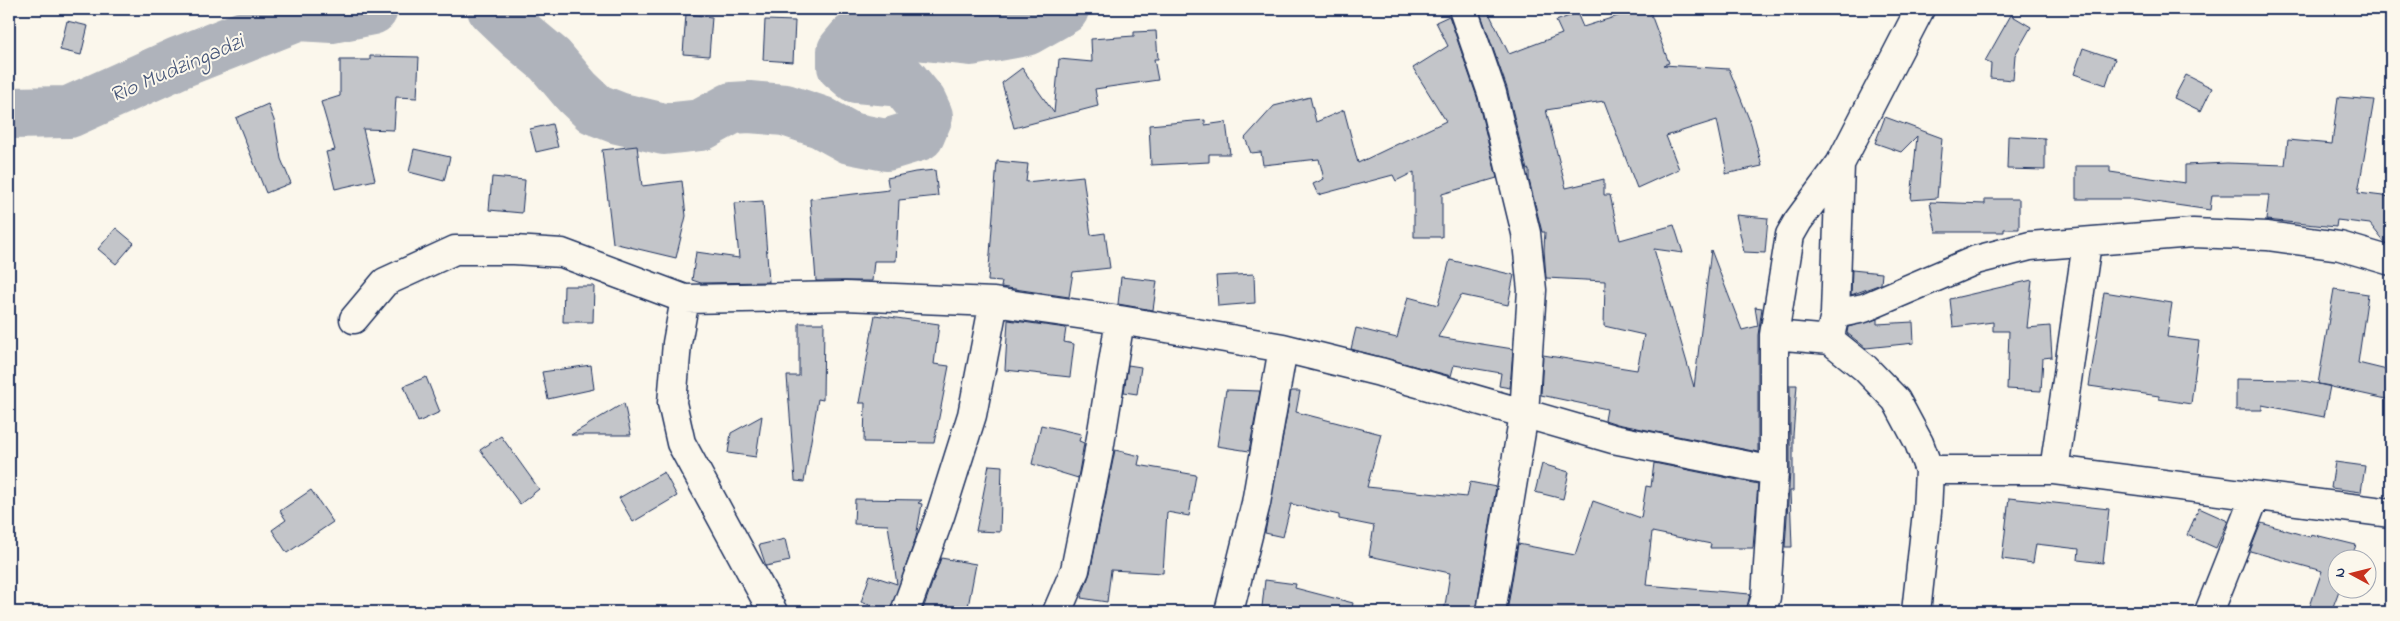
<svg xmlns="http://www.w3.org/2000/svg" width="2400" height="621" font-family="'Indie Flower',sans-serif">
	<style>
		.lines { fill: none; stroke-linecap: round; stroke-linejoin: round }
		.river { stroke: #afb3bb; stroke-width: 52 }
		.building { fill: #c3c5c9; stroke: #1b2f5e }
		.street-casing { stroke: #1b2f5e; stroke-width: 31 }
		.street { stroke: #fbf7ec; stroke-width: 28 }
		.labels { text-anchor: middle; stroke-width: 4; stroke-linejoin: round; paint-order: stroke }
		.water-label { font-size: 22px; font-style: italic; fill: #47577a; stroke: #fbf7ec }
	</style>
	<rect width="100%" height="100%" fill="#fbf7ec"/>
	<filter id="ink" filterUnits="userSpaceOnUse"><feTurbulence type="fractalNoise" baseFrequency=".02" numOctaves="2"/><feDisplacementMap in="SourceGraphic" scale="10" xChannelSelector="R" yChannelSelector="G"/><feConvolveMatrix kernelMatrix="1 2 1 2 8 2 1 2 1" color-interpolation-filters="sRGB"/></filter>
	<g filter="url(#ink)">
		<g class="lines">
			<path class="river" d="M493 9 520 35 550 60 577 92 595 109 618 118 664 129 701 125 732 108 749 107 785 110 821 122 850 138 886 145 919 135 927 116 921 103 903 81 856 77 843 66V51L853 39 869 29 971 40 1026 30 1063 9
				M9 113 69 112 178 63 299 15 332 17 372 9"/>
		</g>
		<path class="building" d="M1479 9H1487L1509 54 1562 34 1556 21 1577 13 1583 27 1640 9H1649L1669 63 1663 65 1729 69 1751 124 1762 166 1725 174 1726 163 1717 120 1666 136 1679 169 1637 188 1604 101 1546 110 1566 188 1604 179V195H1610L1620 240 1674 225 1683 253 1654 249 1694 387 1711 250 1742 330 1758 326 1755 307 1762 308 1758 335V452L1617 424 1605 420 1607 409 1541 395 1543 355 1637 370 1644 335 1604 326 1605 281 1546 278 1544 250 1545 232H1542L1529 180V169L1527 170 1507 88Z
			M686 14 712 17 709 56 683 54Z
			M2011 15 2031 27 2015 55 2013 80 1990 78 1991 64 1985 61Z
			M1449 16 1477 97 1497 178 1442 194V237H1414V172L1396 181 1393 175 1318 195 1313 184 1324 179 1319 159 1263 165 1261 152 1251 153 1245 138 1274 106 1310 97 1316 122 1344 110 1358 163 1446 121 1413 68 1448 46 1436 22Z
			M765 20 795 21 793 62 763 60Z
			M67 21 88 26 81 55 60 50Z
			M1156 31 1158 59H1154L1158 80 1095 89 1098 106 1014 128 1002 83 1022 68 1054 113 1059 59 1092 62 1091 39 1134 36V32Z
			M2083 48 2115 59 2106 85 2074 74Z
			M370 56 419 57 417 98 396 97 394 130 363 129 375 180 335 189 326 152 335 150 321 102 340 96V60H370Z
			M2186 75 2212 88 2201 111 2174 98Z
			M2338 97 2374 100 2358 193 2391 197V245L2385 243 2370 224 2337 220 2336 227 2266 220 2269 195H2212L2210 210 2135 199H2076V166H2110V172L2185 183V165L2227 163 2285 165 2288 140 2332 144Z
			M268 104 275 123 281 159 291 183 266 193 236 118Z
			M1885 117 1942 138 1937 198 1911 200 1917 136 1901 152 1875 143Z
			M1205 120V125L1226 122 1230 154H1209V162L1151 165 1149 125Z
			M552 124 558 147 536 152 530 129Z
			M2008 136 2045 138V170L2007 169Z
			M637 146 642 186 682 181 686 216 676 258 613 243 602 150Z
			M414 149 450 157 444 181 409 172Z
			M997 161 1028 164 1026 182 1083 176 1091 235 1105 233 1110 268 1073 272 1069 297 1001 287 1002 282 988 281Z
			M935 170 938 196 899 200 896 261H874L872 281H816L810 199 889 190 887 178 915 172Z
			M492 177 525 180 522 213 489 210Z
			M1985 199H2019V229H2004V232H1936L1930 202 1985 204Z
			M763 201 769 282 701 283 692 280 696 252 739 258 734 203Z
			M1736 215 1768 218 1765 253 1744 252Z
			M116 228 134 243 116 264 98 249Z
			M1450 260 1514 275 1508 305 1461 295 1438 337 1513 349 1510 388 1499 386 1501 373 1454 365 1451 376 1351 349 1356 328 1397 338 1408 297 1438 305Z
			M1852 270 1882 273 1881 284 1851 295Z
			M1254 274 1255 303 1218 306 1216 276Z
			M1121 277 1157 281 1153 310 1118 304Z
			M2032 280 2027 328 2050 326 2052 357 2043 358 2041 391 2007 389 2009 331H1993V322L1953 327 1950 299Z
			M564 286H594L593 322H563Z
			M2334 289 2368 294 2358 363 2391 371V400L2318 384Z
			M2104 292 2172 303 2167 337 2199 341 2191 404 2159 399V396L2089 386Z
			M875 315 939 324 934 364 949 366 934 443 864 442 865 403H859Z
			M1877 319V324L1913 322 1914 343 1866 348 1847 333 1848 327Z
			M1008 320 1066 328 1064 342 1074 344 1070 377 1005 370Z
			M799 323H824L823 400 818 399 804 482 795 481 787 376H799Z
			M591 365 594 389 548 399 542 372Z
			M1128 365 1141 367 1137 394 1124 392Z
			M426 377 440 412 418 422 404 386Z
			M2236 379 2298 380 2330 386 2324 417 2262 405V410H2236Z
			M1790 385H1797L1793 435V491H1790L1792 547H1785L1790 472Z
			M1226 390 1260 391 1249 451 1217 446Z
			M1291 391H1300L1296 412 1381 434 1367 487 1467 497 1470 482 1496 487 1476 612H1444L1450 573 1369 556 1374 526 1339 519V515L1291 504 1283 537 1265 533Z
			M624 403 631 435H571Z
			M762 416 756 457 728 453 731 433Z
			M1041 425 1081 434 1079 441 1084 443 1078 478 1032 464Z
			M501 436 539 489 520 504 480 450Z
			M1115 450 1140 456 1138 465 1196 475 1189 516 1167 512 1163 573 1111 570 1107 602 1081 598 1090 573Z
			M2335 462 2365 466 2361 492 2331 488Z
			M1654 463 1758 484 1753 548H1710L1711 544 1652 532 1646 585 1750 594 1746 612H1507L1518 544 1575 555 1593 501 1641 518 1646 486 1651 487Z
			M1542 464 1569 472 1563 499 1535 492Z
			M989 465 1002 466 1000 532 976 531Z
			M664 472 677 496 633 522 619 498Z
			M311 490 333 522 287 553 272 530 286 520 280 511Z
			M2009 498 2109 509 2103 563 2078 560 2079 549 2036 544 2033 563 2002 559Z
			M855 499 922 500 918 503 922 504 916 537 890 612 861 602 870 575 897 584 888 525 854 524Z
			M2199 508 2228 521 2216 548 2187 535Z
			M2261 523 2310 537 2311 534 2356 545 2351 558H2338V588H2340L2331 612H2308L2322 571 2250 551Z
			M785 539 790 561 766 566 759 545Z
			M941 558 976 564 967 612H922Z
			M1265 580 1296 584 1295 588 1353 603 1351 612H1308L1262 607Z"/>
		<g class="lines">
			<defs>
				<path id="street" d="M1463 9 1492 93 1526 233 1532 290 1524 414 1491 612
					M685 299 677 343 672 403 681 443 773 612
					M1835 314 1864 308 1976 260 2030 246 2193 233 2267 236 2340 246 2391 261
					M354 319 385 282 455 250H514L562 253 685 299 845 296 994 302 1120 320 1283 348 1380 372 1613 439 1774 471
					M1831 332 1835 314 1840 164
					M1774 335 1830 340 1865 368 1896 400 1919 443 1929 470 1927 512 1916 612
					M1929 470H2054L2391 513
					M2054 470 2087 243
					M905 612 940 516 972 415 994 302
					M1057 612 1075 570 1098 456 1120 320
					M1229 612 1256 503 1283 348
					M1761 612 1766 597 1774 471V335L1790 235 1798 221 1840 164 1920 9
					M2209 612 2255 496"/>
			</defs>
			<use href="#street" class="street-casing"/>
			<use href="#street" class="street"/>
		</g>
	</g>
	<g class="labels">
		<g class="water-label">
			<text transform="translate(176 67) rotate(-23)" y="8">Rio Mudzingadzi</text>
		</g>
	</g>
	<rect width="2400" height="621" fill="none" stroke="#fbf7ec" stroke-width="30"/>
	<rect x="15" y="15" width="2370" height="591" fill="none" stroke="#1b2f5e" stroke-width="2" filter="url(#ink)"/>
	<g transform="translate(2352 574) rotate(277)"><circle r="24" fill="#fbf7ec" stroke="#a1a7b3"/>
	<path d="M0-4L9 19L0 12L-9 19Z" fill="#c8321e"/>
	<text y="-8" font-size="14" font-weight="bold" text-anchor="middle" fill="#1b2f5e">N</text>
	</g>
</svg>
